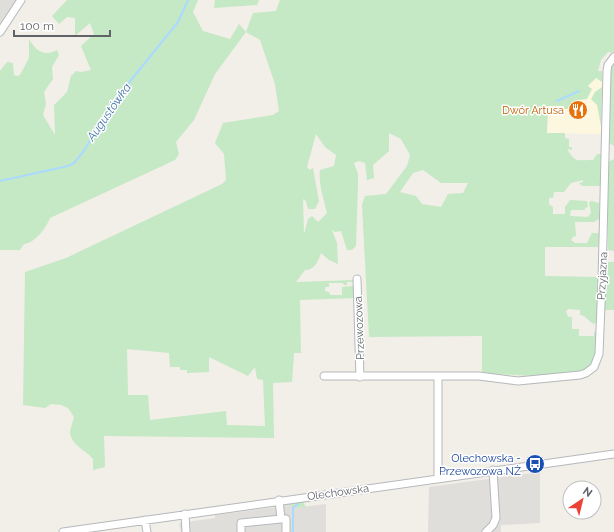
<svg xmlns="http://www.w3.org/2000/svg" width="614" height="532" font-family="Raleway,sans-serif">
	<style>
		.commercial { fill: #fef7e0 }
		.industrial { fill: #e0deda }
		.green { fill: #c5e8c5; fill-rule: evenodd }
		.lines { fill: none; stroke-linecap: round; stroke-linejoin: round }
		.stream { stroke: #aadaff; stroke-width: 2 }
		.minor-casing { stroke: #b5b8bc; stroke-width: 9 }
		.minor { stroke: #fff; stroke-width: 7 }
		.labels { text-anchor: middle; stroke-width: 3; stroke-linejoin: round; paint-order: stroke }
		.food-label { font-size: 11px; fill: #c56008; stroke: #fff; text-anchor: end }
		.street-label { font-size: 11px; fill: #5f6368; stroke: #fff }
		.transit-label { font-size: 11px; fill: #164399; stroke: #fff; text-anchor: end }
		.water-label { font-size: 12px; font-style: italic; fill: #4174aa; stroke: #fff }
	</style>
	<rect width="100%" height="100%" fill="#f1efe8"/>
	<path class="commercial" d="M602 71 601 134 547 133 549 102Z"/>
	<path class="industrial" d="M0 0H25L0 38Z
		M540 472V523L501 525V532H428L429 487Z
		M326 504V532H294V508Z
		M292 505 291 532H181L179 523 215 518V515Z"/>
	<path class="green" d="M67 0H198L193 12 203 31 230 39 239 24 246 32 253 13 276 11 280 0H614V53L608 52 601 60 598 71H602V82L596 78 588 86 592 89 587 99 580 100 567 109H564V106H548L547 133H565V138L569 139V147H572V150L567 149C576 163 575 160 593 160L597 154H601L600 186H582L579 183 583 182V180L571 183 564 192H554L553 198H549V204L553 207V214H565V207L570 200 587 201 588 207 585 208V210H571L570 216 588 217 591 213 589 202 592 201 599 203V219L594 222H575L576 236 573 237 571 240 575 243H587L592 233H599L598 247H545V276L598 277V322L593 324 584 316 580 315V310L569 309 566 311 568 317H572V329H579V336H594V332L598 333 597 353 590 367C559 382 516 374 482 373V336L369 337 362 205 365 196 386 194 407 166 410 155 401 139 389 133V151L373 165 374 178 367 180 365 163 359 161 354 163 358 174V185L356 246 352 250H347L341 231 335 232 332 230 337 243 338 264 329 260 321 253C318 261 315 270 305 270L296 282 353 280V282H347V285H344L343 283H329V287H325V291L329 292 330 295H327H342V287L353 286 355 298 300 300 301 353H294L292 382 273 383 274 438 104 436 105 467 93 470V459C86 450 72 446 70 433 70 429 73 422 74 417L68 408 61 405 51 404 45 408 23 405 25 272 66 258 222 184 226 180 224 154 215 143 223 123 273 115 279 111 275 84 260 40 246 32 215 74 194 120 176 142 179 154 175 160 50 218C46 228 35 243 24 244L20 250H0V71L7 62 13 63 14 75 17 76 20 75 29 58V39C36 51 44 57 57 50L59 55 52 67 53 79 44 92 46 104 43 115 55 135 54 105 67 92 71 76 76 71 81 72 91 70 81 46 94 34 90 23 75 36V18L67 17 59 24 52 16ZM316 134 325 147 336 155 334 166 320 170C318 183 324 200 327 213L318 222 312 216 308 219 304 234 303 199 306 201 308 209H315L319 201 313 168 310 170 307 167ZM423 170 441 183H468L463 193 448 194 441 207 422 204 416 196 400 192 413 173ZM127 349 169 353 170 367H180V370H187V373L209 372V357L248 376 255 367 257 379 263 380 265 426 227 425 226 411 150 420 148 395H128Z
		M215 0H259L257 5 214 8Z
		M614 61V146L609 143 611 65Z
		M602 87 601 126 597 105 591 99 595 92Z
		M614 159V251L608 250V162Z
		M606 262H614V310H603Z
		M302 500 306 507 294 508V532H291L292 505 283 506 285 504Z"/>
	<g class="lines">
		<path class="stream" d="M557 101 579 91
			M0 181 68 166 74 163 83 152 119 95 178 22 188 0
			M293 532V508L298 504"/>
		<defs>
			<path id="minor" d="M0 32 21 0
				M357 279 360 377
				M324 376H479L518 381 580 375 586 373 594 367 599 354 602 281 607 71 608 65 614 57
				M438 376V478
				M279 500 281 519H286V532
				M185 514 186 532
				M145 520 147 532
				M63 532 614 454
				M241 532V523L281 519
				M486 532 493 525 496 518 493 470"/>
		</defs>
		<use href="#minor" class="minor-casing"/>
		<use href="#minor" class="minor"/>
	</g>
	<defs>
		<symbol id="restaurant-disc" viewBox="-11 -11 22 22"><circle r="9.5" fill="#e8710a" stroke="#fff"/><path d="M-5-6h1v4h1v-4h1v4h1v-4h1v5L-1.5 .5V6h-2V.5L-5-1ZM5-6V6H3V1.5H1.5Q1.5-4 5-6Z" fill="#fff"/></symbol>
		<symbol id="bus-disc" viewBox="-11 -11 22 22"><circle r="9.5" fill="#1a4fb4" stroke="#fff"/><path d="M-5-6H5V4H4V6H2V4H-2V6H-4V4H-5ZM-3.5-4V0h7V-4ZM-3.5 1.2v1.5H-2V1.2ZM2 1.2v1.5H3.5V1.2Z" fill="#fff"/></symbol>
	</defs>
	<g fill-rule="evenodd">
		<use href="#restaurant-disc" x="567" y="99" width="22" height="22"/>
		<use href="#bus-disc" x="524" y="453" width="22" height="22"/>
	</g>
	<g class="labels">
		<g class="food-label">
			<text x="564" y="114">Dwór Artusa</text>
		</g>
		<g class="street-label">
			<text transform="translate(602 276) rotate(-87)" y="4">Przyjazna</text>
			<text transform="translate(359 328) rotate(-92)" y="4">Przewozowa</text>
			<text transform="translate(338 492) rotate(-8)" y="4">Olechowska</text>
		</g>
		<g class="transit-label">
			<text x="521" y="462">Olechowska -<tspan x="521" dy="13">Przewozowa NŻ</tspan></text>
		</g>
		<g class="water-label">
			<text transform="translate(109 112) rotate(-55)" y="4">Augustówka</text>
		</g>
	</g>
	<g transform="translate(582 500) rotate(35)"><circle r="19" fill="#ffffff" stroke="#bfc1c3"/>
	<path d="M0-3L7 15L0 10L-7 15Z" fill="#ea4335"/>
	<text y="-6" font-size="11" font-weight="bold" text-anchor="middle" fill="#5f6368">N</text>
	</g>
	<path d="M14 30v6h96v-6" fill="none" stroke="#5f6368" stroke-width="2"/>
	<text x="20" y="30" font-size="12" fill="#5f6368" stroke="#ffffff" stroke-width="3" paint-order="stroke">100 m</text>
</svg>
